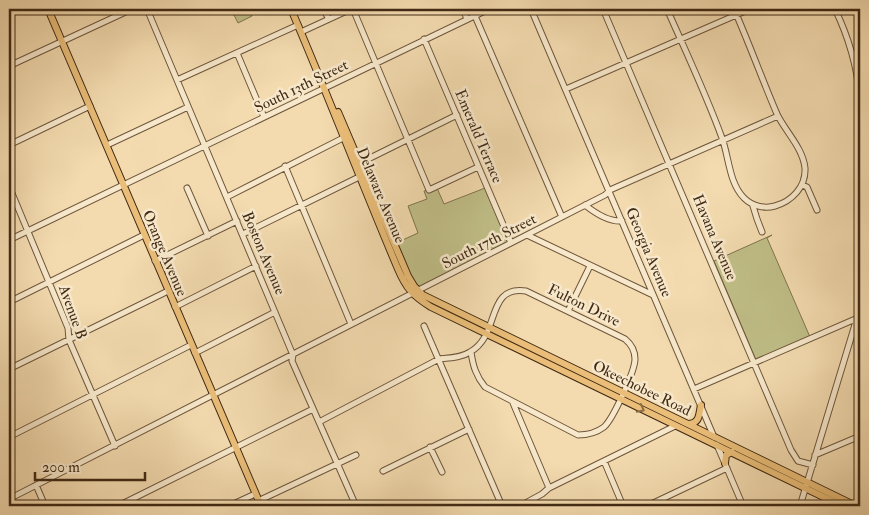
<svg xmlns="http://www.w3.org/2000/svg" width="869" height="515" font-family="'IM FELL Double Pica',serif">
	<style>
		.green { fill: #c0be87; stroke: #80744e }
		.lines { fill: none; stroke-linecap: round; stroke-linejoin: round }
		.canal { stroke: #9fb9b5; stroke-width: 4 }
		.minor-casing { stroke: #6e563c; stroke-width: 7 }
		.major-casing { stroke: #412a15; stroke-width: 8 }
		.minor { stroke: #f7e8cb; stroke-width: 5 }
		.major { stroke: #eabe78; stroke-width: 6 }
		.oneway { stroke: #8d6d42 }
		.labels { text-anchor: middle; stroke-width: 5; stroke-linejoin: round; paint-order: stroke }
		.street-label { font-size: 15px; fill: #412a15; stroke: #f7e8cb }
	</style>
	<rect width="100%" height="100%" fill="#f3dbaf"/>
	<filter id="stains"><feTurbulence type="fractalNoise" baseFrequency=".004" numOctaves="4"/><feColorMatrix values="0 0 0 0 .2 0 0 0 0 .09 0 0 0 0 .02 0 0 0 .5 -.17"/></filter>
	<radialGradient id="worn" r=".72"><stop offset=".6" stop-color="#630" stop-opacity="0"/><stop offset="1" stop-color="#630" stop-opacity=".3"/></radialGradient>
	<path class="green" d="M231 9H249L252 16 238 23Z
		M437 188 444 204 485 188 509 242 418 287 413 282 396 243 418 233 408 206 427 199 424 191Z
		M772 235 767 238 810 337 756 360 714 261Z"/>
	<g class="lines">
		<path class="canal" d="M9 505V506"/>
		<defs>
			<path id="minor" d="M147 9 293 355 292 361 356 506
				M323 9 329 19
				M353 9 429 190 478 167
				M463 9 467 19
				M531 9 714 437
				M603 9 791 450 798 461 813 465
				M667 9C686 52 706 94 722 138 729 157 729 183 744 198 752 206 764 209 775 206 792 201 806 187 805 168 803 148 785 131 777 114 762 79 749 43 734 9
				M835 9C849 38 857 65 860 98
				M475 16 562 217
				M301 32 351 9
				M424 39 511 243
				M237 53 264 117
				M9 66 132 9
				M177 80 298 25
				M566 89 750 9
				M9 145 90 106
				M107 145 188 107
				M360 163 457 115
				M285 166 351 324
				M802 185 807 187 817 210
				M9 186 68 328 69 340 115 446
				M187 188 208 236
				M227 197 347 136
				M585 205C595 213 610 222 622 221
				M753 206 757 219 762 232
				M243 234 359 177
				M527 235 653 295
				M9 240 489 9
				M155 261 237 221
				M9 302 144 235
				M175 307 256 266
				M568 311 590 266
				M424 326 502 506
				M195 353 275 312
				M9 369 168 291
				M694 389 860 317
				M513 403 549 488
				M319 422 439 359C449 358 461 358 470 352 501 335 485 285 526 291L625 339C631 344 635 351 635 359 635 371 613 419 604 427 596 433 588 435 578 435L485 387C476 376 473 366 471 352
				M9 437 191 345
				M717 445 743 506
				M430 447 442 472
				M815 455 860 436
				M604 461 623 506
				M383 471 469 429
				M36 485 45 506
				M9 499 605 195 610 190 778 116
				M258 501 356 455
				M118 506 313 409
				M229 506 255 494
				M520 506 542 494 549 488 675 426
				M647 506 727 468
				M800 506 857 318
				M859 506 860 503"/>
			<path id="major" d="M48 9 261 506
				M291 9C328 95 361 182 398 269 406 288 413 296 431 307L842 506
				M338 112 408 276 414 286 423 295 856 506
				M689 424C700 423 699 414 701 405
				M725 463 726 455 732 452"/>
		</defs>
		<use href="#minor" class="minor-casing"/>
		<use href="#major" class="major-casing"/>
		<use href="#minor" class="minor"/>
		<use href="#major" class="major"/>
	</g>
	<defs><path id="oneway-chevron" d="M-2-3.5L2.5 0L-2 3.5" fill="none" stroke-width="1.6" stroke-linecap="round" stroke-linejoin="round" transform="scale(1.25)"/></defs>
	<use class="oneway" href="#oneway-chevron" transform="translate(641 409) rotate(27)"/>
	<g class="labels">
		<g class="street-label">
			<text transform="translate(301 86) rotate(-26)" y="5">South 13th Street</text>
			<text transform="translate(479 136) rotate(67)" y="5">Emerald Terrace</text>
			<text transform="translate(381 195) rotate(67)" y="5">Delaware Avenue</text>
			<text transform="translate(715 237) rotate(67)" y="5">Havana Avenue</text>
			<text transform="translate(489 241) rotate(-27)" y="5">South 17th Street</text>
			<text transform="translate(649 252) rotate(67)" y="5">Georgia Avenue</text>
			<text transform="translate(165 253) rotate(67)" y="5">Orange Avenue</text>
			<text transform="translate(264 253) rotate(67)" y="5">Boston Avenue</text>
			<text transform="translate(584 305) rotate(26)" y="5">Fulton Drive</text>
			<text transform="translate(73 312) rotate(70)" y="5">Avenue B</text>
			<text transform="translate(642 388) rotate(26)" y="5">Okeechobee Road</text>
		</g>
	</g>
	<rect width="869" height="515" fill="none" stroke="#f3dbaf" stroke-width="30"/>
	<rect x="10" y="10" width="849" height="495" fill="none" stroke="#412a15" stroke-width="2.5"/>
	<rect x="15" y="15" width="839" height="485" fill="none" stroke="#412a15"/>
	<path d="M35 472v8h110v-8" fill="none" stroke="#412a15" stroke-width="2.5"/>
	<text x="42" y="472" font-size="15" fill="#412a15" stroke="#f7e8cb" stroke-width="4" paint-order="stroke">200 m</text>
	<rect width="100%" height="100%" filter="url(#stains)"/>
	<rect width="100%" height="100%" fill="url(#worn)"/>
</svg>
